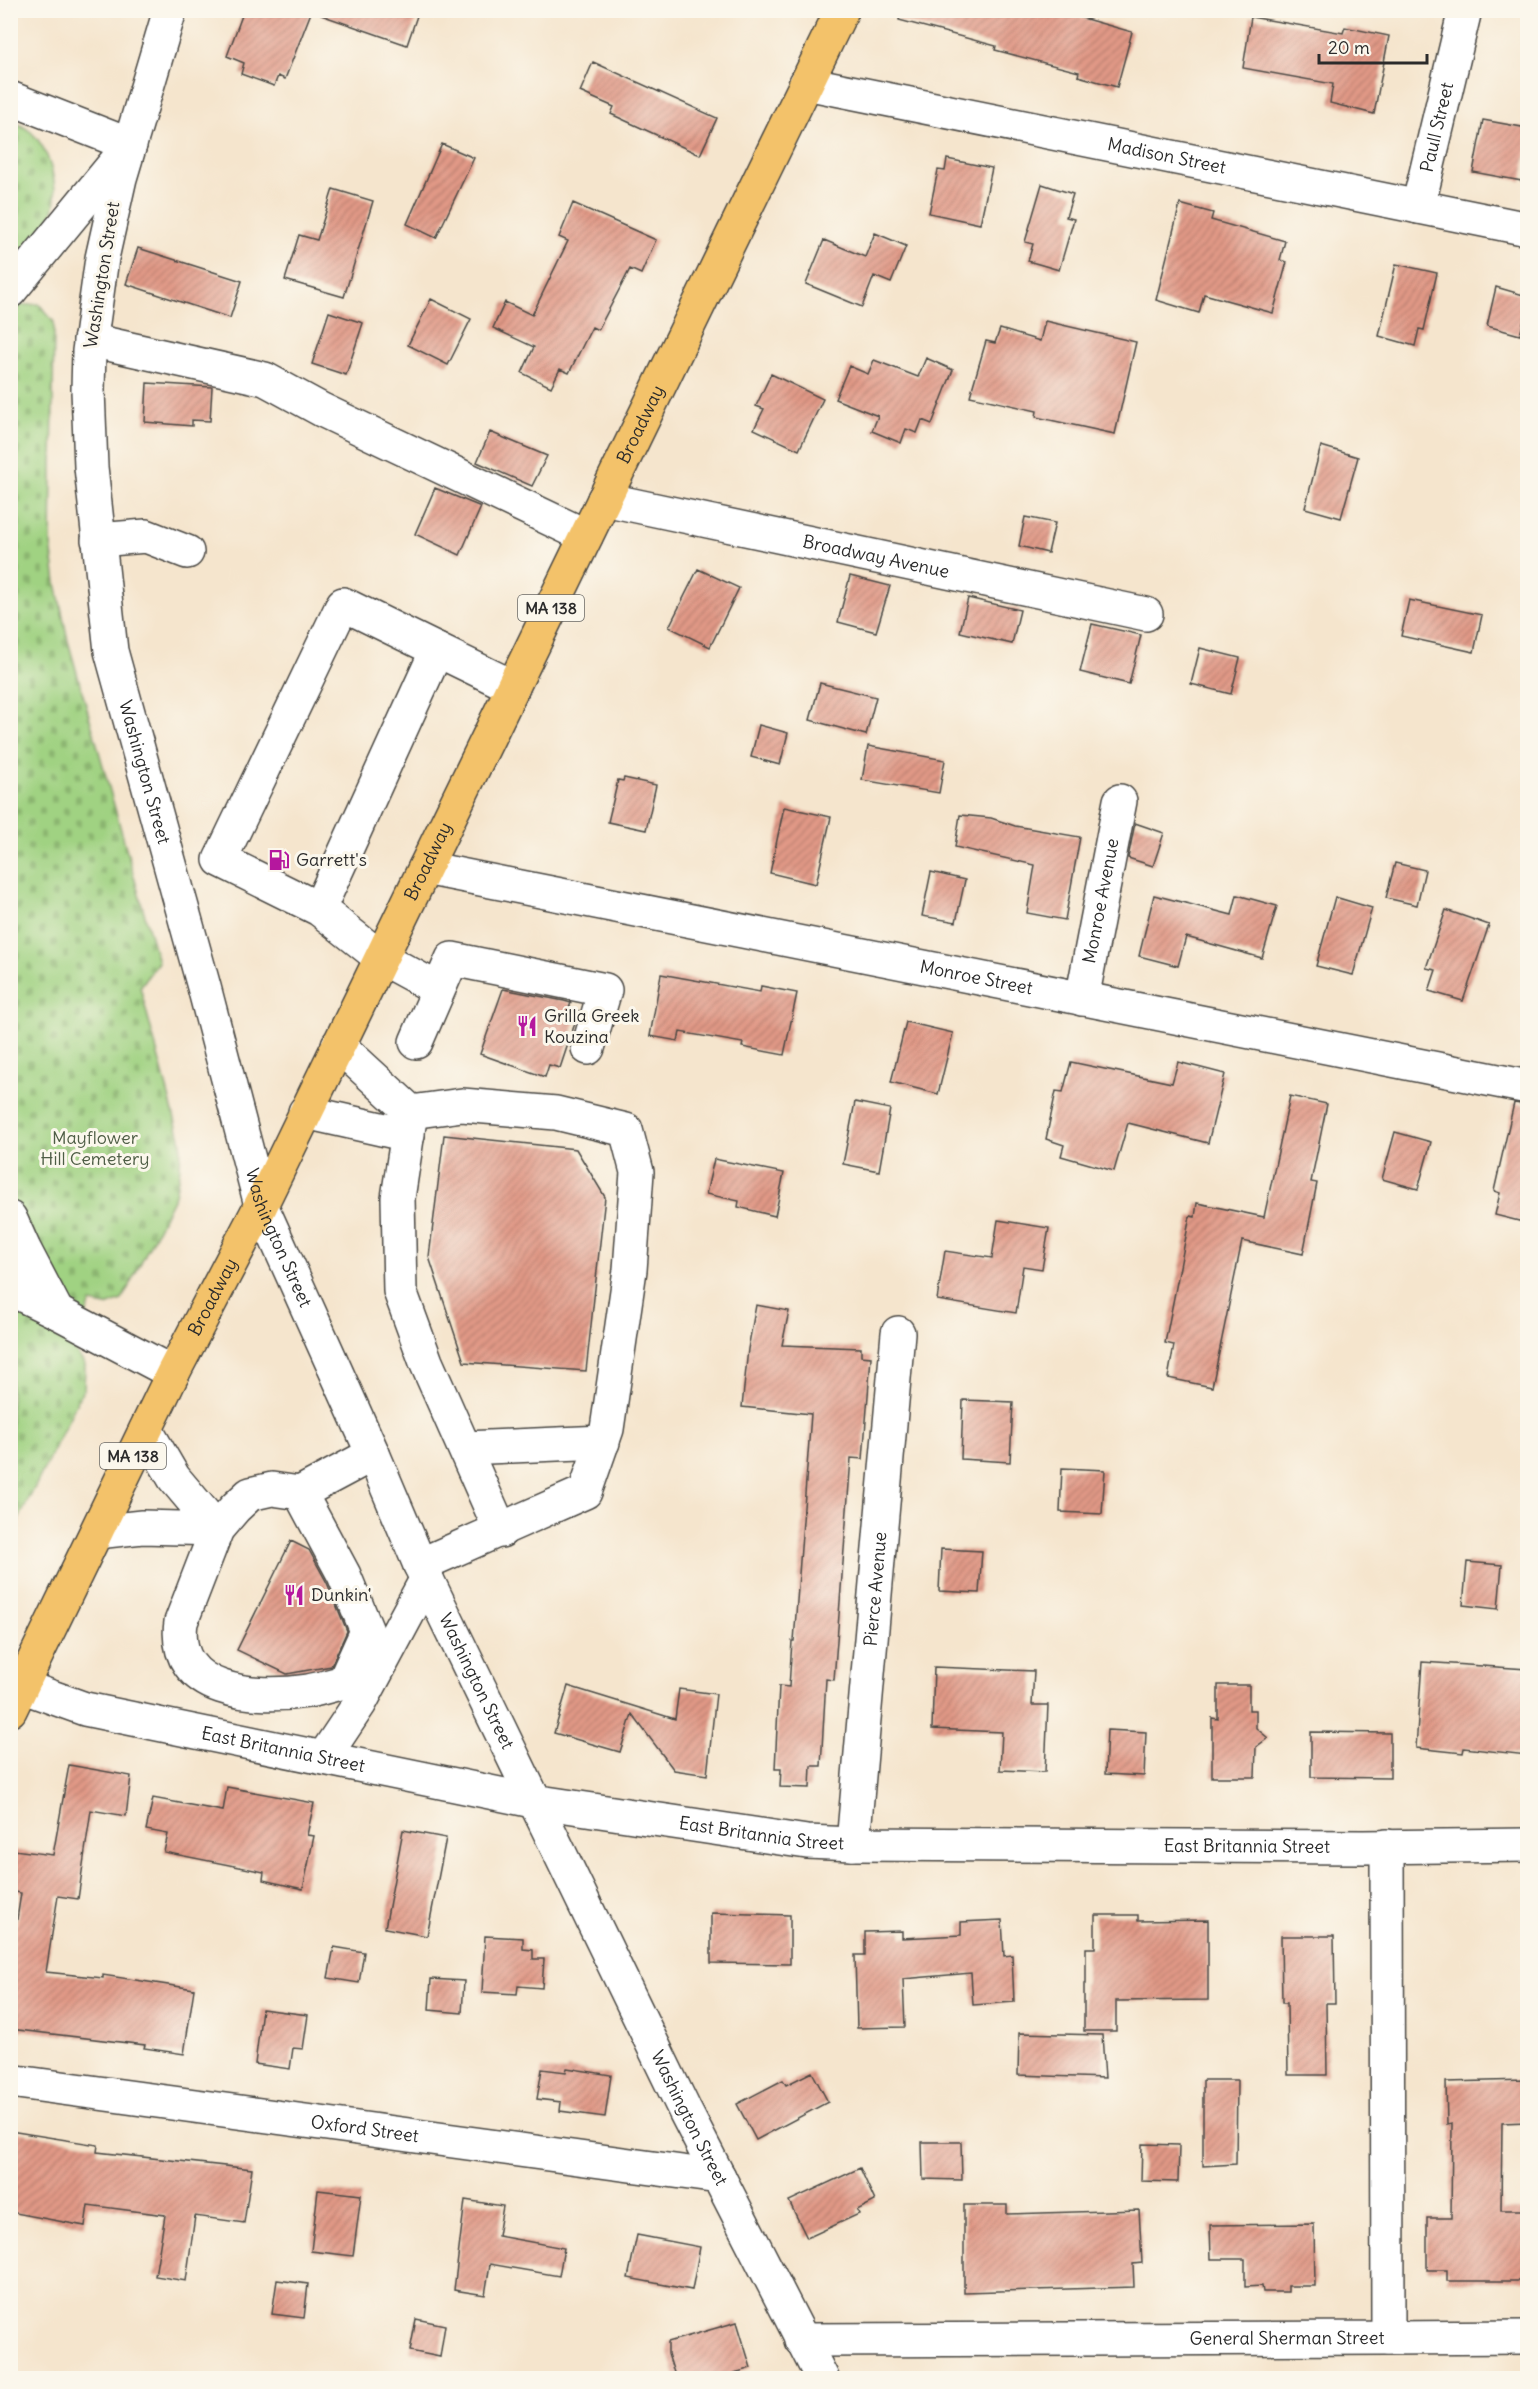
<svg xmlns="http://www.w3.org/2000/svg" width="1538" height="2389" font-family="Delius,sans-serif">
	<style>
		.cemetery { fill: url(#cemetery-stones); stroke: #667e56; stroke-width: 1.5 }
		.building { fill: url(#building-hatch) }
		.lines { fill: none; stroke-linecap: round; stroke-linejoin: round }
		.minor-casing { stroke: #494743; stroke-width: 36 }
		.major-casing { stroke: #494743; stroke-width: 36 }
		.minor { stroke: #fff; stroke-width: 33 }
		.major { stroke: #f3c26a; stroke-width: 33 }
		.labels { text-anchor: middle; stroke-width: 6; stroke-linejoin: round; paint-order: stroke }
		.shield { fill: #fbf7ec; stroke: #696865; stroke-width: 1.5 }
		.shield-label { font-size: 16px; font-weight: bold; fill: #2b2b2b }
		.street-label { font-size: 18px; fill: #2b2b2b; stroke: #fbf7ec }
		.poi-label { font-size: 18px; fill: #2b2b2b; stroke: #fbf7ec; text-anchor: start }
		.park-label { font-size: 18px; fill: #4e5d45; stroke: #fbf7ec }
	</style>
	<defs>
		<pattern id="cemetery-stones" width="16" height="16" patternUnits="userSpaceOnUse" patternTransform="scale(1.5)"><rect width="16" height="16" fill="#a0d282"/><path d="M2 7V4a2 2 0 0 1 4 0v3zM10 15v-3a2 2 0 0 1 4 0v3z" fill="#8ab470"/></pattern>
		<pattern id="building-hatch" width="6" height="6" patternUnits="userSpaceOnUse" patternTransform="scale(1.5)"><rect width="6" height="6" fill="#e19986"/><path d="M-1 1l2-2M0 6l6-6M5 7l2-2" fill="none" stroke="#b77d6e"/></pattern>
	</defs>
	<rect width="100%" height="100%" fill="#fbf7ec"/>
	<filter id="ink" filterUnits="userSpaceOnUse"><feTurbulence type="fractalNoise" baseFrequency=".0167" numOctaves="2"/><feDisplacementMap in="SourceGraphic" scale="12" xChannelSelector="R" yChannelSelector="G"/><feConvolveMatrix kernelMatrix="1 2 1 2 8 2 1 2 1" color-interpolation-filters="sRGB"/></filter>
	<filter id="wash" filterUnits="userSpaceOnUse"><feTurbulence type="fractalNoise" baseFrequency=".008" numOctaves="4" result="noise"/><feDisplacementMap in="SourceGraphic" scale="24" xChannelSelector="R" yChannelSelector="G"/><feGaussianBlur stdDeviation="1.35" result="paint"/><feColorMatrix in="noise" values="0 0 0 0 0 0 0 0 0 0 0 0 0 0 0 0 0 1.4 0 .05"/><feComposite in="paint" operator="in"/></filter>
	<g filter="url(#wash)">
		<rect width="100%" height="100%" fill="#f5e5cd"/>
		<path class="cemetery" d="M11 121C17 123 26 128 31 132 49 148 58 184 54 207 50 227 24 248 11 262Z
			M10 300 14 306 39 304 54 322 51 544 56 583 68 641 158 962 140 987 181 1142 180 1168 175 1195 122 1300 106 1306 91 1303 72 1346 85 1365 84 1388 11 1535Z"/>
		<g id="blocks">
			<path class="building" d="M244 10H312L285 79 278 76 274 86 241 74 244 63 227 56Z
				M321 10H419L407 45 321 15Z
				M900 10H1054L1132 32 1117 87 1078 76 1079 72 995 50 996 46 899 20Z
				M1251 17 1343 33 1345 27 1389 36 1374 114 1330 103 1333 84 1243 68Z
				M593 62 717 118 700 155 611 114 614 107 580 92Z
				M1483 120 1527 128V148L1522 181 1473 172Z
				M442 144 474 158 436 238 407 224Z
				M947 159 992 168 980 224 929 213 938 170 945 171Z
				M1042 184 1073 194 1066 217 1074 219 1059 270 1028 261 1033 244 1025 242Z
				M333 189 373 201 344 297 285 280 299 235 317 240Z
				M573 203 656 240 641 274 630 269 598 330 592 327 569 373 560 369 551 387 522 373 534 347 493 328 505 302 532 315 568 241 559 237Z
				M1180 204 1213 213 1211 220 1285 241 1280 260 1287 262 1273 313 1204 294 1199 313 1156 300Z
				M875 233 906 246 891 283 874 276 862 307 806 284 824 240 865 257Z
				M138 248 242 281 230 318 126 284Z
				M1396 264 1437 273 1424 330 1419 329 1415 346 1379 336Z
				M1496 287 1527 296V308L1520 335 1487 326Z
				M431 299 471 319 448 365 408 345Z
				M329 312 363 323 346 375 312 364Z
				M1045 321 1136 342 1115 434 1036 417 1037 411 970 396 986 341 995 343 1000 329 1040 341Z
				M926 358 953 370 932 424 922 420 917 433 906 429 901 443 872 431 878 416 835 399 849 366 868 374 874 360 918 377Z
				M771 374 823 399 799 450 754 429 764 409 756 406Z
				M147 383 212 387 210 421 192 420V426L145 422Z
				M490 432 547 456 532 486 477 462Z
				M1321 446 1358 457 1341 518 1305 508Z
				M435 488 481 507 460 555 415 534Z
				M1025 517 1055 523 1048 553 1019 546Z
				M698 569 739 588 710 647 669 627Z
				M850 576 890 586 876 632 838 622Z
				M968 598 1020 610 1012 644 960 632Z
				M1409 600 1482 615 1474 652 1401 636Z
				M1092 624 1141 635 1129 684 1080 672Z
				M1200 648 1240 658 1231 694 1191 684Z
				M820 683 876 697 866 735 810 720Z
				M759 725 788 733 780 765 751 757Z
				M868 746 945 760 939 793 862 780Z
				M624 778 656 785 646 830 608 822 618 780 623 781Z
				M784 807 831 817 816 884 770 873Z
				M960 815 991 818 1015 826 1080 837 1065 920 1027 913 1035 865 955 847Z
				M1135 823 1164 833 1153 866 1128 858Z
				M1395 863 1425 870 1417 905 1386 898Z
				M931 872 965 880 956 922 922 916Z
				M1154 895 1232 915 1237 895 1277 906 1262 958 1186 937 1178 966 1139 956Z
				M1335 897 1372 908 1353 975 1316 966Z
				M1446 910 1489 925 1463 1001 1429 991 1436 970 1426 968Z
				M661 974 760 992 761 986 797 993 784 1055 742 1047 743 1043 680 1032 678 1041 650 1036Z
				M503 989 564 1001 571 1003 569 1008 579 1011 560 1068 549 1065 545 1077 480 1054Z
				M906 1022 953 1033 938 1094 891 1082Z
				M1071 1062 1172 1083 1178 1062 1225 1074 1208 1143 1128 1123 1114 1171 1061 1156 1064 1145 1046 1139 1056 1091 1063 1092Z
				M1290 1096 1327 1104 1311 1182 1317 1183 1303 1254 1242 1241 1212 1387 1168 1378 1174 1345 1165 1343 1190 1216 1195 1217 1197 1203 1264 1217Z
				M855 1102 890 1109 879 1171 843 1164Z
				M1514 1103 1527 1105V1223L1495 1215 1500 1193 1494 1191Z
				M1395 1132 1431 1142 1418 1189 1382 1179Z
				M444 1135 576 1149 605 1197 586 1371 464 1362 429 1257Z
				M714 1159 784 1173 775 1216 738 1207 739 1201 706 1194Z
				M998 1220 1049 1228 1042 1269 1023 1266 1016 1313 937 1300 945 1251 992 1258Z
				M756 1305 789 1311 782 1345 861 1348V1356L871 1357 863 1459 851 1458 834 1680 826 1679 821 1766H811L810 1788 780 1787 781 1769H775L779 1686 789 1687 792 1641H794L811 1414 742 1407 748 1349Z
				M963 1400 1013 1402 1010 1462 961 1459Z
				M1062 1468 1105 1470 1102 1514 1060 1512Z
				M291 1541 309 1550 327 1583 347 1631 331 1666 287 1674 237 1650Z
				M941 1549 982 1551 979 1593 939 1591Z
				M1467 1562 1502 1565 1498 1609 1463 1605Z
				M1422 1662 1527 1669V1755L1464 1748 1463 1753 1416 1748Z
				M934 1667 1034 1671 1032 1705H1048L1045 1772 1000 1770 1002 1732 932 1729Z
				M1218 1685H1249V1710H1256V1728L1268 1738 1256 1747 1255 1777H1212V1718L1218 1719Z
				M568 1686 675 1719 679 1689 716 1694 707 1775 674 1770 632 1714 620 1752 554 1733Z
				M1107 1730 1146 1732 1144 1776 1105 1774Z
				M1311 1732 1390 1733V1778L1311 1777Z
				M69 1765 131 1776 126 1816 91 1810 78 1899 58 1896 46 1972 103 1978V1975L194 1989 184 2054 144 2048 145 2045 10 2029V1965L21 1893 10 1891 14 1850 53 1855Z
				M227 1787 314 1803 307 1835 314 1836 303 1889 263 1880 264 1872 164 1852 168 1834 146 1830 153 1798 223 1811Z
				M403 1830 446 1838 427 1936 385 1928Z
				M711 1913 790 1915V1964L711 1963Z
				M1095 1915H1138V1921L1208 1920V2000L1116 2001V2031H1084V1984H1086V1948H1095Z
				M1002 1920 1004 1956 1012 1955 1014 2002 973 2005 971 1973 903 1979 905 2027 857 2028 855 1955H865V1932L902 1931V1938L961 1935V1922Z
				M485 1936 523 1938V1949L533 1950V1959H544L542 1988 518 1986 517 1994 482 1992Z
				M1281 1936H1334L1335 2003H1326L1327 2075H1288L1287 2003H1282Z
				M334 1947 364 1952 359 1983 328 1978Z
				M431 1979 464 1981 462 2013 429 2010Z
				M262 2009 308 2015 303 2049 293 2048 290 2069 255 2064Z
				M1019 2033 1102 2035 1105 2078 1018 2075Z
				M567 2068 611 2075 605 2117 560 2111 561 2102 537 2099 542 2069 566 2072Z
				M812 2072 828 2102 756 2140 737 2104 783 2080 786 2085Z
				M1203 2080H1237L1236 2164 1203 2166Z
				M1527 2080V2122L1502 2123 1501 2210H1527V2281H1447V2270H1427V2218H1451L1452 2124 1447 2125 1446 2082Z
				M10 2131 98 2145 97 2152 252 2169 244 2223 195 2216 186 2281 155 2276 165 2215 88 2205 85 2226 10 2212Z
				M922 2142H961L962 2180 923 2179Z
				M1142 2144 1179 2145 1178 2182 1141 2181Z
				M860 2168 875 2201 857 2210 859 2214 807 2238 789 2201Z
				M318 2190 361 2195 353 2256 311 2251Z
				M465 2200 503 2206 498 2236 564 2248 559 2276 490 2264 485 2295 454 2290Z
				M964 2205H1007V2214L1139 2210 1142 2263 1133 2264 1134 2287 964 2292Z
				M1314 2224 1315 2286H1288V2292H1263L1262 2286 1245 2287V2259H1211L1210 2225Z
				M637 2235 700 2247 692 2290 628 2278Z
				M277 2280 308 2284 304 2318 272 2314Z
				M416 2319 445 2325 440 2357 410 2351Z
				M737 2322 751 2368 715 2379H676L668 2354V2342Z"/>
		</g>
	</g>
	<g filter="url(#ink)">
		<use href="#blocks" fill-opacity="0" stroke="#494743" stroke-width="1.5"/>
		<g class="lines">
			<defs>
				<g id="minor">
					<path id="s1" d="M170 10 120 178 102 258 89 351 88 390 91 467 111 651 204 987 261 1205 373 1454 420 1565 685 2111 822 2378"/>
					<path id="s2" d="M806 83 1528 229"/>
					<path d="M10 98 130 145 10 291"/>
					<path id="s3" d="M1418 207 1465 10"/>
					<path d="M90 340 265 379 322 410 586 536"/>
					<path id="s4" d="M604 499 1146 614"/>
					<path d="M98 540 146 536 187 552"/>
					<path d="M437 650 513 687"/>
					<path id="s5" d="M425 868 1528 1087"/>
					<path d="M319 909 437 650 343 604 220 860 319 909 381 958 438 989"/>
					<path id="s6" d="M1082 999 1120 801"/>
					<path d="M416 1042 452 959 605 990 588 1048"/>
					<path d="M338 1045 411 1112 462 1105 556 1113 626 1130 637 1172 630 1270 607 1429 585 1492 420 1565"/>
					<path d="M305 1112 408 1135"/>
					<path d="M411 1112 398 1198 400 1291 426 1362 501 1531"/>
					<path d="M10 1218 24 1249 57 1312 10 1289"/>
					<path d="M57 1312 173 1373"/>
					<path d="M146 1430 174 1478 217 1529"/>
					<path d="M465 1448 603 1442"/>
					<path d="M300 1493 344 1575 367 1631 344 1682C332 1685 320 1689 308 1691 256 1699 171 1694 181 1622L217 1529 235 1508 250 1494 272 1489 300 1493 373 1454"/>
					<path d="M97 1532 142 1527 217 1529"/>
					<path id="s7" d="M10 1682 85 1709 533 1801 807 1842 853 1844 1363 1847 1528 1845"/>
					<path d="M324 1757 360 1703 427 1578"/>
					<path id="s8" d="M853 1844 898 1333"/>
					<path id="s9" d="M10 2081 719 2177"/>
					<path d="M1388 2338 1528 2337"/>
					<path id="s10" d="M801 2340 1388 2338 1387 1846"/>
				</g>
				<g id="major">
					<path id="s11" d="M10 1710 173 1373 261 1205 842 10"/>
				</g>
			</defs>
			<use href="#minor" class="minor-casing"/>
			<use href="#major" class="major-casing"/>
			<use href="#minor" class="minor"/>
			<use href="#major" class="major"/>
		</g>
	</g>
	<defs>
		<symbol id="fuel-bare" viewBox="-9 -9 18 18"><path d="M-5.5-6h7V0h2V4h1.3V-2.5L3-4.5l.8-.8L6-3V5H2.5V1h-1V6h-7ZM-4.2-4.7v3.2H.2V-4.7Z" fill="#b5179e" stroke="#fbf7ec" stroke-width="2.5" paint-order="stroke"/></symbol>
		<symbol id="restaurant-bare" viewBox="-9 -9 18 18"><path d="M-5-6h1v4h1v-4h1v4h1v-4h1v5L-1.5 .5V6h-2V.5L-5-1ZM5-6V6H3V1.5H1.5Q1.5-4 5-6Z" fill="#b5179e" stroke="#fbf7ec" stroke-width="2.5" paint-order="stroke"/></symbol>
	</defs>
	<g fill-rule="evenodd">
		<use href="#fuel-bare" x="264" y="845" width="30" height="30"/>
		<use href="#restaurant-bare" x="512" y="1011" width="30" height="30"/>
		<use href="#restaurant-bare" x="279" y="1580" width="30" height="30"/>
	</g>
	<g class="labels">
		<g class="shield">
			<rect x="518" y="595" width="66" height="26" rx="4.5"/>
			<rect x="100" y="1443" width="66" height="26" rx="4.5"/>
		</g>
		<g class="shield-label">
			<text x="551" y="614">MA 138</text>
			<text x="133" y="1462">MA 138</text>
		</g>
		<g class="street-label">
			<text dy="6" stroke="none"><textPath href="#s3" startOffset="82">Paull Street</textPath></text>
			<text dy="6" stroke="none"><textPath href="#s2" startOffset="368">Madison Street</textPath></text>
			<text transform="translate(102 275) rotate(-81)" y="6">Washington Street</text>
			<text dy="6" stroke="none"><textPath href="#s11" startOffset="1432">Broadway</textPath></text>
			<text dy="6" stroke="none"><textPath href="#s4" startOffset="278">Broadway Avenue</textPath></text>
			<text dy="6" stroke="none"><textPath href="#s1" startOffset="778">Washington Street</textPath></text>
			<text dy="6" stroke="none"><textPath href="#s11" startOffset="946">Broadway</textPath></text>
			<text dy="6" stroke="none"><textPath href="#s6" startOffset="100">Monroe Avenue</textPath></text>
			<text dy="6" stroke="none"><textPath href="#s5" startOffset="562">Monroe Street</textPath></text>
			<text dy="6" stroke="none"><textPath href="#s1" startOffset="1263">Washington Street</textPath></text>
			<text dy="6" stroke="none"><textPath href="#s11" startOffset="460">Broadway</textPath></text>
			<text dy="6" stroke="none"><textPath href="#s8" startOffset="256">Pierce Avenue</textPath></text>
			<text dy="6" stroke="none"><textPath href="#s1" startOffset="1749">Washington Street</textPath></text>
			<text dy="6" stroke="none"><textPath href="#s7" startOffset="282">East Britannia Street</textPath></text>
			<text dy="6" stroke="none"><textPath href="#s7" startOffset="768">East Britannia Street</textPath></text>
			<text dy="6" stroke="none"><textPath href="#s7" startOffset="1254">East Britannia Street</textPath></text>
			<text dy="6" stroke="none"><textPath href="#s1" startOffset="2235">Washington Street</textPath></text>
			<text dy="6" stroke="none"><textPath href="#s9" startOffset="358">Oxford Street</textPath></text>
			<text dy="6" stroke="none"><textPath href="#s10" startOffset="486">General Sherman Street</textPath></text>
		</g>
		<g class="poi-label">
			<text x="296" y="866">Garrett's</text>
			<text x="544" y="1022">Grilla Greek<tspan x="544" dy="21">Kouzina</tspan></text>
			<text x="311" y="1601">Dunkin'</text>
		</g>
		<g class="park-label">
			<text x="95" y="1144">Mayflower<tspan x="95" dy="21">Hill Cemetery</tspan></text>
		</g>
	</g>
	<rect width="1538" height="2389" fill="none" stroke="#fbf7ec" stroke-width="36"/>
	<path d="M1319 54v9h108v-9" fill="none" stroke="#2b2b2b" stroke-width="3"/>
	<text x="1328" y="54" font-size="18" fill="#2b2b2b" stroke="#fbf7ec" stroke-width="4.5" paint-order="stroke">20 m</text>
</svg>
